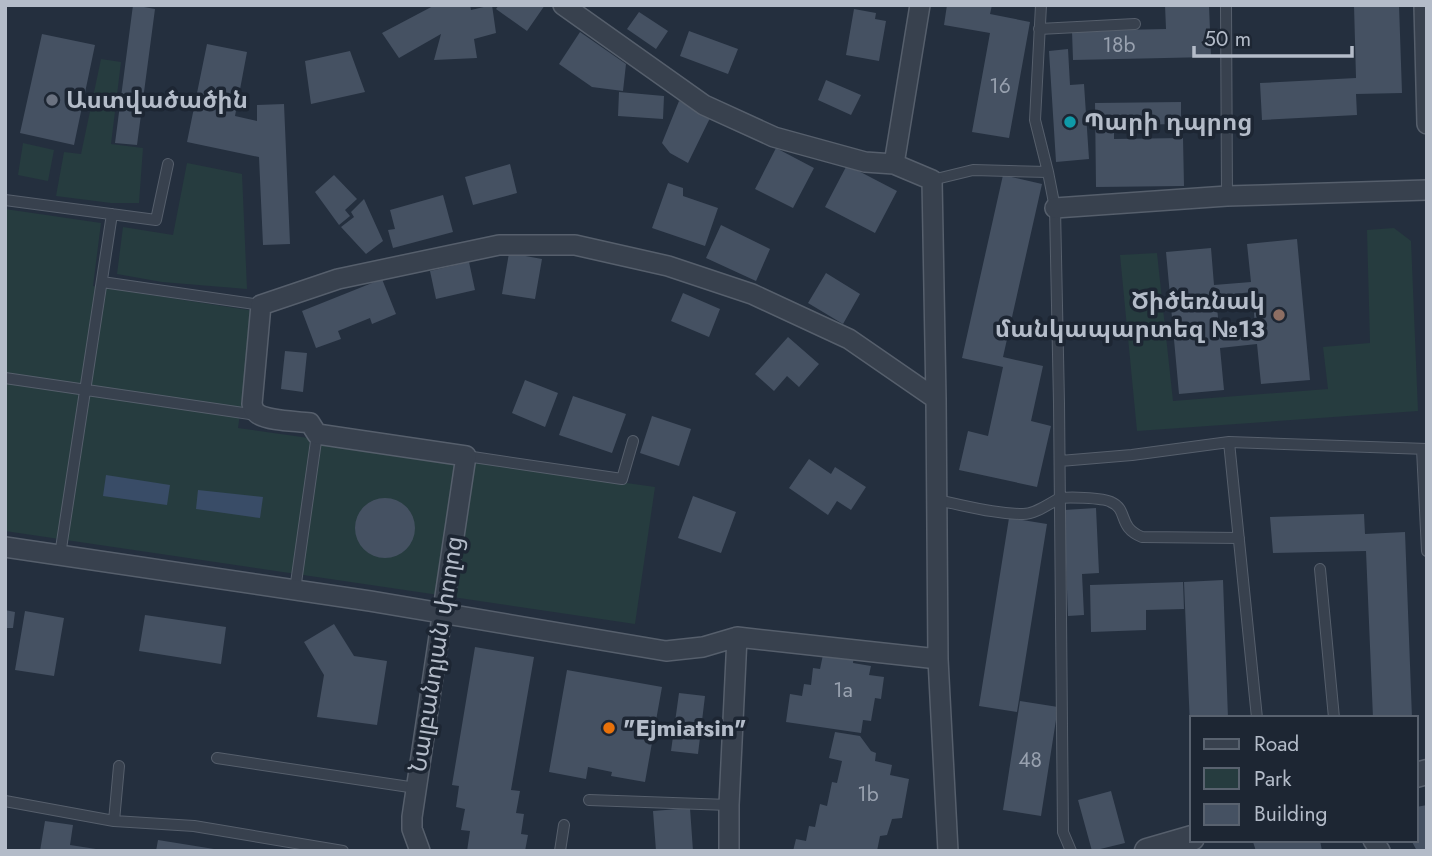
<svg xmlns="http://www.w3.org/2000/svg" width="1432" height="856" font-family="Jost,'Noto Sans Armenian',sans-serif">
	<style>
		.green { fill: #263c3f }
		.water { fill: #394c67 }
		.building { fill: #455162; fill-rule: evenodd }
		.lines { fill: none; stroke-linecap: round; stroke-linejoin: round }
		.service-casing { stroke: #565f6c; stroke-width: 12 }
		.minor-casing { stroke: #565f6c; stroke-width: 22 }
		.tertiary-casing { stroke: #565f6c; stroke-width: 27 }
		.service { stroke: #38414e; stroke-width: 10 }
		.minor { stroke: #38414e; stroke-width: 19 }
		.tertiary { stroke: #38414e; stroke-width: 24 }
		.worship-dot { fill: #6b7280; stroke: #1d2633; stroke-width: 2.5 }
		.culture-dot { fill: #0f9aa8; stroke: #1d2633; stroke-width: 2.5 }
		.education-dot { fill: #8d6e63; stroke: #1d2633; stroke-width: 2.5 }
		.food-dot { fill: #e8710a; stroke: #1d2633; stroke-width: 2.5 }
		.labels { text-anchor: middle; stroke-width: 7; stroke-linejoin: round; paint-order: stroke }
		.number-label { font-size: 21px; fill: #98a1af }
		.poi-label { font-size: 24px; font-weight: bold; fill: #b4bcc9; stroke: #1d2633; text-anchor: start }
		.street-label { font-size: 24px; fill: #b4bcc9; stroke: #1d2633 }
	</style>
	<rect width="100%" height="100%" fill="#242f3e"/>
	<path class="green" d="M101 59 121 62 111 144 143 148 139 203H111L56 196 64 152 81 154Z
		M23 143 54 150 48 181 18 175Z
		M187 163 242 174 247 289 162 282 117 274 123 227 173 235Z
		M5 209 101 223 93 286 255 311 238 428 655 487 635 624 5 531Z
		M1394 228 1411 241 1418 411 1137 431 1120 255 1157 253 1173 401 1328 389 1323 347 1370 343 1367 230Z"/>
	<path class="water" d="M106 475 170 485 167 505 103 496Z
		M198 490 263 497 260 518 196 509Z"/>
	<path class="building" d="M133 5 155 9 137 145 115 143Z
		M435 5H470L471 10 492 5 496 33 474 39 477 58 434 60 441 34 399 58 382 33Z
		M499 5H545L527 31 496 9Z
		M947 5H992L990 14 1030 22 1009 138 972 132 990 33 944 25Z
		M1165 5H1209L1211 57 1073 60 1072 31 1166 29Z
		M1354 5H1399L1402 93 1356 94 1357 115 1262 120 1260 83 1356 78Z
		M854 9 876 13 875 19 886 21 879 61 846 55Z
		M639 12 668 31 656 49 627 29Z
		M689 31 738 49 728 74 680 56Z
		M580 32 626 64 623 91 592 87 559 64Z
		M42 34 95 45 74 145 20 133Z
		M207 44 247 52 235 116 257 121V105L284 104 290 244 263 245 259 157 187 142Z
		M1068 49 1070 85 1084 84 1089 159 1056 162 1049 51Z
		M350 51 365 92 311 104 305 61Z
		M826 80 861 95 851 115 818 100Z
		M619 92 664 96 663 119 618 116Z
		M679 101 711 116 688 163 670 153 662 143Z
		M1181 102V124L1114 125V139L1183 138 1184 186 1096 187 1095 103Z
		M776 148 814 168 793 208 755 189Z
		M510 164 517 193 473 205 465 177Z
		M847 165 897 191 875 233 825 207Z
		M334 175 357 199 345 210 350 216 339 225 315 192Z
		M1003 175 1042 184 1003 357 1043 366 1031 421 1051 426 1037 487 959 470 968 431 988 436 1003 367 962 358Z
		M668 183 683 188V196L718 208 705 246 652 228Z
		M443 195 453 232 393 248 388 230 395 229 390 210Z
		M364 199 383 241 366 254 341 227 354 217 351 212Z
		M721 225 770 249 756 281 706 258Z
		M1297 239 1310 380 1261 384 1257 344 1220 348 1224 390 1179 394 1166 252 1211 248 1214 285 1251 282 1247 244ZM1252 292 1256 335 1220 339 1216 296Z
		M509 253 542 259 535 299 502 294Z
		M469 262 475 290 436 299 430 271Z
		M826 273 860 294 843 324 808 303Z
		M382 279 396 314 372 324 370 318 338 331 341 339 316 348 302 311Z
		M683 293 720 309 709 337 671 321Z
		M788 337 819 364 799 387 787 376 774 391 755 374Z
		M285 351 307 353 303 392 281 389Z
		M525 380 558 393 545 427 512 413Z
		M573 396 626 414 612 453 559 435Z
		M652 416 691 429 679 466 640 453Z
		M809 459 831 474 835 467 866 487 851 510 837 501 828 515 789 488Z
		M693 496 736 512 721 553 678 538Z
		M355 528a30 30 0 1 1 60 0a30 30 0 1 1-60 0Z
		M1096 508 1099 573 1082 574 1084 615 1068 616 1064 510Z
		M1364 514 1365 534 1405 532 1412 718H1373L1366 551 1273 553 1270 517Z
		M1009 518 1047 524 1017 712 979 706Z
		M1223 580 1228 718H1192V727H1190L1184 582Z
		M1183 582 1184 609 1146 610V630L1091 632 1090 585Z
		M5 610 15 612 13 628H5Z
		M25 611 64 618 54 676 15 670Z
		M145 615 226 627 221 664 139 651Z
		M334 624 354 656 387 661 377 725 317 717 324 675 304 642Z
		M475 647 534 657 511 790 520 791 516 813 524 814 521 834 528 835 525 851H467L470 831 461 830 465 809 456 807 459 786 452 785Z
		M824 650 854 654 853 663 871 666 869 675 884 677 881 699 875 698 871 721 863 720 861 733 786 722 790 694 802 696 804 684 811 685 813 668 820 669Z
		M567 670 662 687 645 782 611 776 612 772 588 767 586 779 549 772Z
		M679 693 705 696 698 754 671 751Z
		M1020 701 1058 707 1041 816 1003 810Z
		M835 732 860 736 871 751 876 753 875 761 892 765 890 775 909 779 902 818 892 819 887 835 880 836 877 851H793L796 839 806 841 809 826 815 827 820 804 827 806 832 782 837 783 842 761 829 758Z
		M1111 791 1125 843 1092 851 1078 800Z
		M1427 805V851H1417L1411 840H1416V807Z
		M690 808 693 851H656L653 811Z
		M45 821 73 825 70 845 96 849V851H40Z
		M158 840 214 849V851H156Z
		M1260 840H1320L1322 851H1256L1253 842Z"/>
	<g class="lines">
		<defs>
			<path id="service" d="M1226 5 1227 196
				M1039 29 1135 24
				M1048 172 1055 208 1059 403 1063 832 1071 851
				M932 180 973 170 1048 172 1035 120 1041 5
				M5 200 156 220 168 164
				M102 282 261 305
				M5 378 257 415
				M1229 442 1257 718
				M1422 449 1427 551
				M466 456 622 479 633 441
				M1060 461 1132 455 1229 442 1427 449
				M936 500C964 505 994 514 1023 514 1035 514 1047 505 1058 499 1064 496 1104 498 1111 502 1129 510 1117 527 1142 537L1239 538
				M60 555 112 214
				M1320 569 1334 718
				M295 590 317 434
				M217 758 416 788
				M589 800 729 805
				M5 801 114 821 194 826 343 851
				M114 821 119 766
				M560 851 564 825"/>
			<path id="minor" d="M563 5 704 105 774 137 865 162 894 164
				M920 5 894 164 932 180 936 399 938 659 948 851
				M1424 5 1427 124
				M1055 208 1227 196 1427 190
				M5 547 370 601 666 651 703 647 737 637 938 659
				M1373 840 1380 851
				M420 851 412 829V817L466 456 317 434 310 423C296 421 269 421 258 414 253 410 254 410 252 404L261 305 338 279 499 245H575L668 266 752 294 849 339 936 399
				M729 851V805L737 637"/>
			<path id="tertiary" d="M1416 775 1427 772
				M1147 851 1192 838"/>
		</defs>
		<use href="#service" class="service-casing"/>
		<use href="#minor" class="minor-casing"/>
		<use href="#tertiary" class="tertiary-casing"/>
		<use href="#service" class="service"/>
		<use href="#minor" class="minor"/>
		<use href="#tertiary" class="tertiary"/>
	</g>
	<circle class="worship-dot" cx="52" cy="100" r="7"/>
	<circle class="culture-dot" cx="1070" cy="122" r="7"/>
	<circle class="education-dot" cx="1279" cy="315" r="7"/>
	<circle class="food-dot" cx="609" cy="728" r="7"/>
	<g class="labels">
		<g class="number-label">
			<text x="1119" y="52">18b</text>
			<text x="1000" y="93">16</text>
			<text x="843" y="697">1a</text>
			<text x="1030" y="767">48</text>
			<text x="868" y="801">1b</text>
		</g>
		<g class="poi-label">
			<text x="66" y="108">Աստվածածին</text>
			<text x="1084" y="130">Պարի դպրոց</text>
			<text x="1265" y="309" text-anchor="end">Ծիծեռնակ<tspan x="1265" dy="28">մանկապարտեզ №13</tspan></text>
			<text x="623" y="736">"Ejmiatsin"</text>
		</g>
		<g class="street-label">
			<text transform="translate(436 654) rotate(-81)" y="8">Նալբանդյան փողոց</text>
		</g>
	</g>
	<rect width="1432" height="856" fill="none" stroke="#b4bcc9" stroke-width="14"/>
	<rect x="1190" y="716" width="228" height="126" fill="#1d2633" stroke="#59626f" stroke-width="2"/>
	<rect x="1204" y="739" width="35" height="10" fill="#38414e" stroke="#59626f" stroke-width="2"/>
	<text x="1254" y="751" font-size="21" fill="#b4bcc9">Road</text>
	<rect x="1204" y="768" width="35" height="21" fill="#263c3f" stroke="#59626f" stroke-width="2"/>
	<text x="1254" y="786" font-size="21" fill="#b4bcc9">Park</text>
	<rect x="1204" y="804" width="35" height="21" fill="#455162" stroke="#59626f" stroke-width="2"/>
	<text x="1254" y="821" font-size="21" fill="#b4bcc9">Building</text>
	<path d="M1194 46v10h158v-10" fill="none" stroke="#b4bcc9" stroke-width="3.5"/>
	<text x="1204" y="46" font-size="21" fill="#b4bcc9" stroke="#1d2633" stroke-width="5" paint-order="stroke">50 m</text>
</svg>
